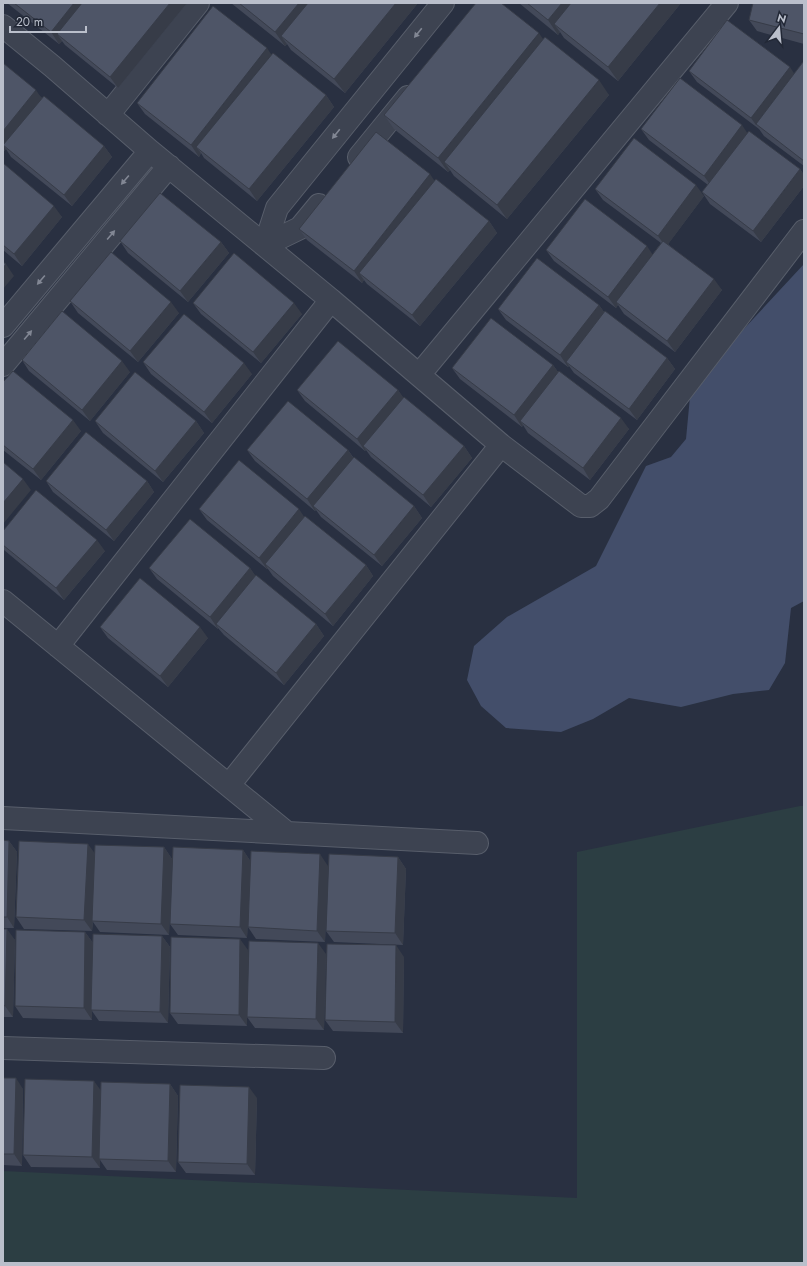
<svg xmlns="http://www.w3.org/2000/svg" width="807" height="1266" font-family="Jost,sans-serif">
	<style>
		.green { fill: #2c3e43 }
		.water { fill: #434e6a }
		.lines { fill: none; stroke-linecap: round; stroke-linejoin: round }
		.minor-casing { stroke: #585e6b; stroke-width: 24 }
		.minor { stroke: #3d4351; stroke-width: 22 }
		.wall { fill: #434959 }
		.shaded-wall { fill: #373c48 }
		.building { fill: #4e5567; stroke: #373c48 }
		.oneway { fill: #828794 }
	</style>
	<rect width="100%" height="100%" fill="#293041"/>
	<path class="green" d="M800 806H804V1263H3V1171L577 1198V852Z"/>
	<path class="water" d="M804 264V601L791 608 785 663 769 690 733 694 681 707 629 698 593 719 561 732 506 728 481 706 467 680 474 646 507 617 596 566 646 466 671 457 686 439 691 386Z"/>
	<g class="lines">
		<defs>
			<path id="minor" d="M3 26 52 66 150 151 331 300
				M108 115 198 3
				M359 157 408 97
				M265 245 300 228 319 205
				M265 245 277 208 443 3
				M3 326 150 151
				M3 365 169 166
				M419 375 727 3
				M3 601 287 833
				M58 646 331 300 501 445 581 506H590L599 499 804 231
				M229 785 501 445
				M3 818 477 843
				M3 1048 324 1058"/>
		</defs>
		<use href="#minor" class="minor-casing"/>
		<use href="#minor" class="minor"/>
	</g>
	<path class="wall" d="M7 3H187L118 88 65 45 62 41 59 44Z
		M231 3H418L345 93 291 50 287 44 285 46Z
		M519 3H681L618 81 564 38 560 32 558 35Z
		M804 3V44L757 31 749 20Z
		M543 39 609 95 507 219 454 176 450 170 448 172 394 129 384 115Z
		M272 55 326 95 334 107 257 201 204 158 201 153 199 157 145 114 137 103Z
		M3 63 42 98 104 146 112 157 72 206 11 157 6 149 4 151 3 150Z
		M804 63V166L764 136 759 129 697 82 689 71 794 74Z
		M641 129 747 133 800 169 804 175V186L761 242 710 204 702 192 708 185 649 140Z
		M3 163 62 217 22 266 3 250Z
		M434 181 489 221 497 233 420 326 367 284 364 280 362 283 307 240 299 229Z
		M595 189 704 196 668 244 722 290 675 352 624 314 618 305 616 308 554 261 546 250 652 255 661 243 603 200Z
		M120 241 221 242 229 253 188 302 128 253Z
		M70 301 179 313 138 362 78 313Z
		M193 303 302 314 261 363 201 314Z
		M599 305 604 312 667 358 675 369 637 420 574 373 569 366 568 367 506 320 498 309Z
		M22 360 130 372 90 421 29 371Z
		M143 362 252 374 212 423 151 374Z
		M553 365 558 372 629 429 590 480 528 433 523 425 522 427 460 379 452 368Z
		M3 382 81 431 41 480 3 450Z
		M297 390H398L403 398 464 446 472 458 431 507 371 457 366 450 365 451 305 401Z
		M95 421H196L204 433 163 482 103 433Z
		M247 450H348L353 457 414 506 422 518 382 566 321 517 316 510 315 511 255 461Z
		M46 481H147L154 492 114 541 53 492Z
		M199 509 305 517 366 565 373 576 333 626 273 576 268 569H267L207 520Z
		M3 531 105 551 64 600 4 550 3 549Z
		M149 568H250L255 576 316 624 324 636 284 685 224 635 218 628V629L157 579Z
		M100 627 208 638 168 687 108 638Z
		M3 840 9 841 17 852 14 928H3Z
		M164 847 172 859 169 935 100 932 93 922 92 931 24 929 16 917 95 854Z
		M243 850 251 862 247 938 178 935 170 924Z
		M398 857 406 869 403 945 334 942 326 931Z
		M328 866 325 942 256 939 248 927Z
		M3 929 15 940 13 1017H3Z
		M85 932 93 943 162 936 170 947 168 1023 99 1021 92 1011V1020L23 1018 15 1006Z
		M248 950 247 1008 326 954 324 1030 255 1028 247 1017V1026L178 1024 170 1013Z
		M404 957 403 1033 333 1031 325 1020Z
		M3 1078 23 1089 22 1166 3 1165Z
		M170 1084 178 1096 176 1172 107 1170 100 1160V1168L31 1167 23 1155 101 1091Z
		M257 1098 255 1175 186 1173 178 1162Z"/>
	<path class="shaded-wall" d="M74 3H91L57 34 62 41 59 44 51 32Z
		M170 3H187L118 88 110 77Z
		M299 3H321L281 36 287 44 285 46 275 32Z
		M396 3H418L345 93 334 79Z
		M562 3H584L554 24 560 32 558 35 548 20Z
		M660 3H681L618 81 608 67Z
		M539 33 549 48 444 162 450 170 448 172 438 158Z
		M267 48 275 60 196 147 201 153 199 157 191 145Z
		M790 67 797 78 756 125 751 118Z
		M599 80 609 95 507 219 497 205Z
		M36 90 44 102 3 145 6 149 4 151 3 149V131Z
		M326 95 334 107 257 201 249 189Z
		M742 125 750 137 712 187 704 176Z
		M104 146 112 157 72 206 64 195Z
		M800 169 804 175V186L761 242 753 231Z
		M430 174 438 186 359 273 364 280 362 283 354 271Z
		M696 185 704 196 666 247 658 236Z
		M54 206 62 217 22 266 14 254Z
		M489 221 497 233 420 326 412 315Z
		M221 242 229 253 188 302 180 291Z
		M647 246 655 258 616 302 618 305 616 308 608 297Z
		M6 264 14 276 3 289V268Z
		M714 279 722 290 675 352 667 341Z
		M171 302 179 313 138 362 130 351Z
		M294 303 302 314 261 363 253 352Z
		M599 305 607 316 566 362 569 366 568 367 560 355Z
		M667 358 675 369 637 420 629 409Z
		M122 361 130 372 90 421 82 410Z
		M244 363 252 374 212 423 204 412Z
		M553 365 561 376 520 421 523 425 522 427 514 415Z
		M398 390 406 401 363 446 366 450 365 451 357 439Z
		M621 418 629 429 590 480 583 468Z
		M73 420 81 431 41 480 33 469Z
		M196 421 204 433 163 482 155 471Z
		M464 446 472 458 431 507 423 495Z
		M348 450 356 462 313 506 316 510 315 511 307 499Z
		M23 479 31 490 3 524V503Z
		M147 481 154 492 114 541 106 530Z
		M414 506 422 518 382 566 374 555Z
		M299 509 307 521 265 564 268 569H267L259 558Z
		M97 540 105 551 64 600 56 588Z
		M366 565 373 576 333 626 325 614Z
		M250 568 258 579 216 624 218 628V629L210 617Z
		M316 624 324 636 284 685 276 673Z
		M200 627 208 638 168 687 160 676Z
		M9 841 17 852 14 928 7 917Z
		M88 844 96 855 92 921 93 922 92 931 84 920Z
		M164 847 172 859 169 935 161 924Z
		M243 850 251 862 247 938 240 927Z
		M320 854 328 866 325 942 317 931Z
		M398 857 406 869 403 945 395 933Z
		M7 929 15 940 13 1017 5 1006Z
		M85 932 93 943 92 1020 84 1008Z
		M162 936 170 947 168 1023 160 1012Z
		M240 939 248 950 247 1026 239 1015Z
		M318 943 326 954 324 1030 316 1019Z
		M396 945 404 957 403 1033 395 1022Z
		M16 1078 23 1089 22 1166 14 1154Z
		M94 1081 102 1092 100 1168 92 1157Z
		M170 1084 178 1096 176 1172 168 1161Z
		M249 1087 257 1098 255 1175 247 1164Z"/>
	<path class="building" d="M14 3H74L51 32Z
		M82 3H170L110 77 57 34Z
		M239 3H299L275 32Z
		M308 3H396L334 79 281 36Z
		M476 3H501L539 33 438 158 384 115Z
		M527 3H562L548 20Z
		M571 3H660L608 67 554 24Z
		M753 3H804V34L749 20Z
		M213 6 267 48 191 145 137 103Z
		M727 20 790 67 751 118 689 71Z
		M545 37 599 80 497 205 444 162Z
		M273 53 326 95 249 189 196 147Z
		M803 62 804 63V161L756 124Z
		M3 63 36 90 3 131Z
		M680 78 742 125 704 176 641 129Z
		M44 96 104 146 64 195 3 145Z
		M749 131 800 169 753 231 702 192Z
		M376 132 430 174 354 271 299 229Z
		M634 138 696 185 658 236 595 189Z
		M3 163 54 206 14 254 3 245Z
		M436 179 489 221 412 315 359 273Z
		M160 193 221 242 180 291 120 241Z
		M585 199 647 246 608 297 546 250Z
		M663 241 714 279 667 341 616 302Z
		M111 252 171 302 130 351 70 301Z
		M234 253 294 303 253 352 193 303Z
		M537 258 599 305 560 355 498 309Z
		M3 262 6 264 3 268Z
		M62 311 122 361 82 410 22 360Z
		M605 311 667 358 629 409 566 362Z
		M184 314 244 363 204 412 143 362Z
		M491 318 553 365 514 415 452 368Z
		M338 341 398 390 357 439 297 390Z
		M13 371 73 420 33 469 3 445V382Z
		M559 371 621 418 583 468 520 421Z
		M135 372 196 421 155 471 95 421Z
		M404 397 464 446 423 495 363 446Z
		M288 401 348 450 307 499 247 450Z
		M86 432 147 481 106 530 46 481Z
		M354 457 414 506 374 555 313 506Z
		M239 460 299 509 259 558 199 509Z
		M3 462 23 479 3 503Z
		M36 490 97 540 56 588 3 545V531Z
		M305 516 366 565 325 614 265 564Z
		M190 519 250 568 210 617 149 568Z
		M256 575 316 624 276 673 216 624Z
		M140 578 200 627 160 676 100 627Z
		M3 840 9 841 7 917H3Z
		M19 841 88 844 84 920 16 917Z
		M95 845 164 847 161 924 92 921Z
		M173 847 243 850 240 927 170 924Z
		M251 851 320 854 317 931 248 927Z
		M329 854 398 857 395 933 326 931Z
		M3 929H7L5 1006 3 1005Z
		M16 930 85 932 84 1008 15 1006Z
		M93 934 162 936 160 1012 91 1010Z
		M171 937 240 939 239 1015 170 1013Z
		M249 941 318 943 316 1019 247 1017Z
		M327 944 396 945 395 1022 325 1020Z
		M3 1078H16L14 1154H3Z
		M25 1079 94 1081 92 1157 23 1155Z
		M101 1082 170 1084 168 1161 99 1159Z
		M180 1085 249 1087 247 1164 178 1162Z"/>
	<defs><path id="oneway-solid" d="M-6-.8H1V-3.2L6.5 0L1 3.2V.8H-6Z"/></defs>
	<g class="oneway">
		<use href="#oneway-solid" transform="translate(418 33) rotate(129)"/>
		<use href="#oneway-solid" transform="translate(336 134) rotate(129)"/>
		<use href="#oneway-solid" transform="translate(125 180) rotate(130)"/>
		<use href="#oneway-solid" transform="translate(111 235) rotate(-50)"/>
		<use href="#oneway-solid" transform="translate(41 280) rotate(130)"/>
		<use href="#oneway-solid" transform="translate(28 335) rotate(-50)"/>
	</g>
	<rect width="807" height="1266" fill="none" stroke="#babfcb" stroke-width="8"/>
	<g transform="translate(779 28) rotate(16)" stroke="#222836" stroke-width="3" paint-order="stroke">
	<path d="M0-3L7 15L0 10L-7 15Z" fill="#babfcb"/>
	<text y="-6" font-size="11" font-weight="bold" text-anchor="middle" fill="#babfcb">N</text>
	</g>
	<path d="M10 26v6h76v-6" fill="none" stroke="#babfcb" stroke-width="2"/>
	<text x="16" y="26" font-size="12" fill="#babfcb" stroke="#222836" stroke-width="3" paint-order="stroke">20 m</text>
</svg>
